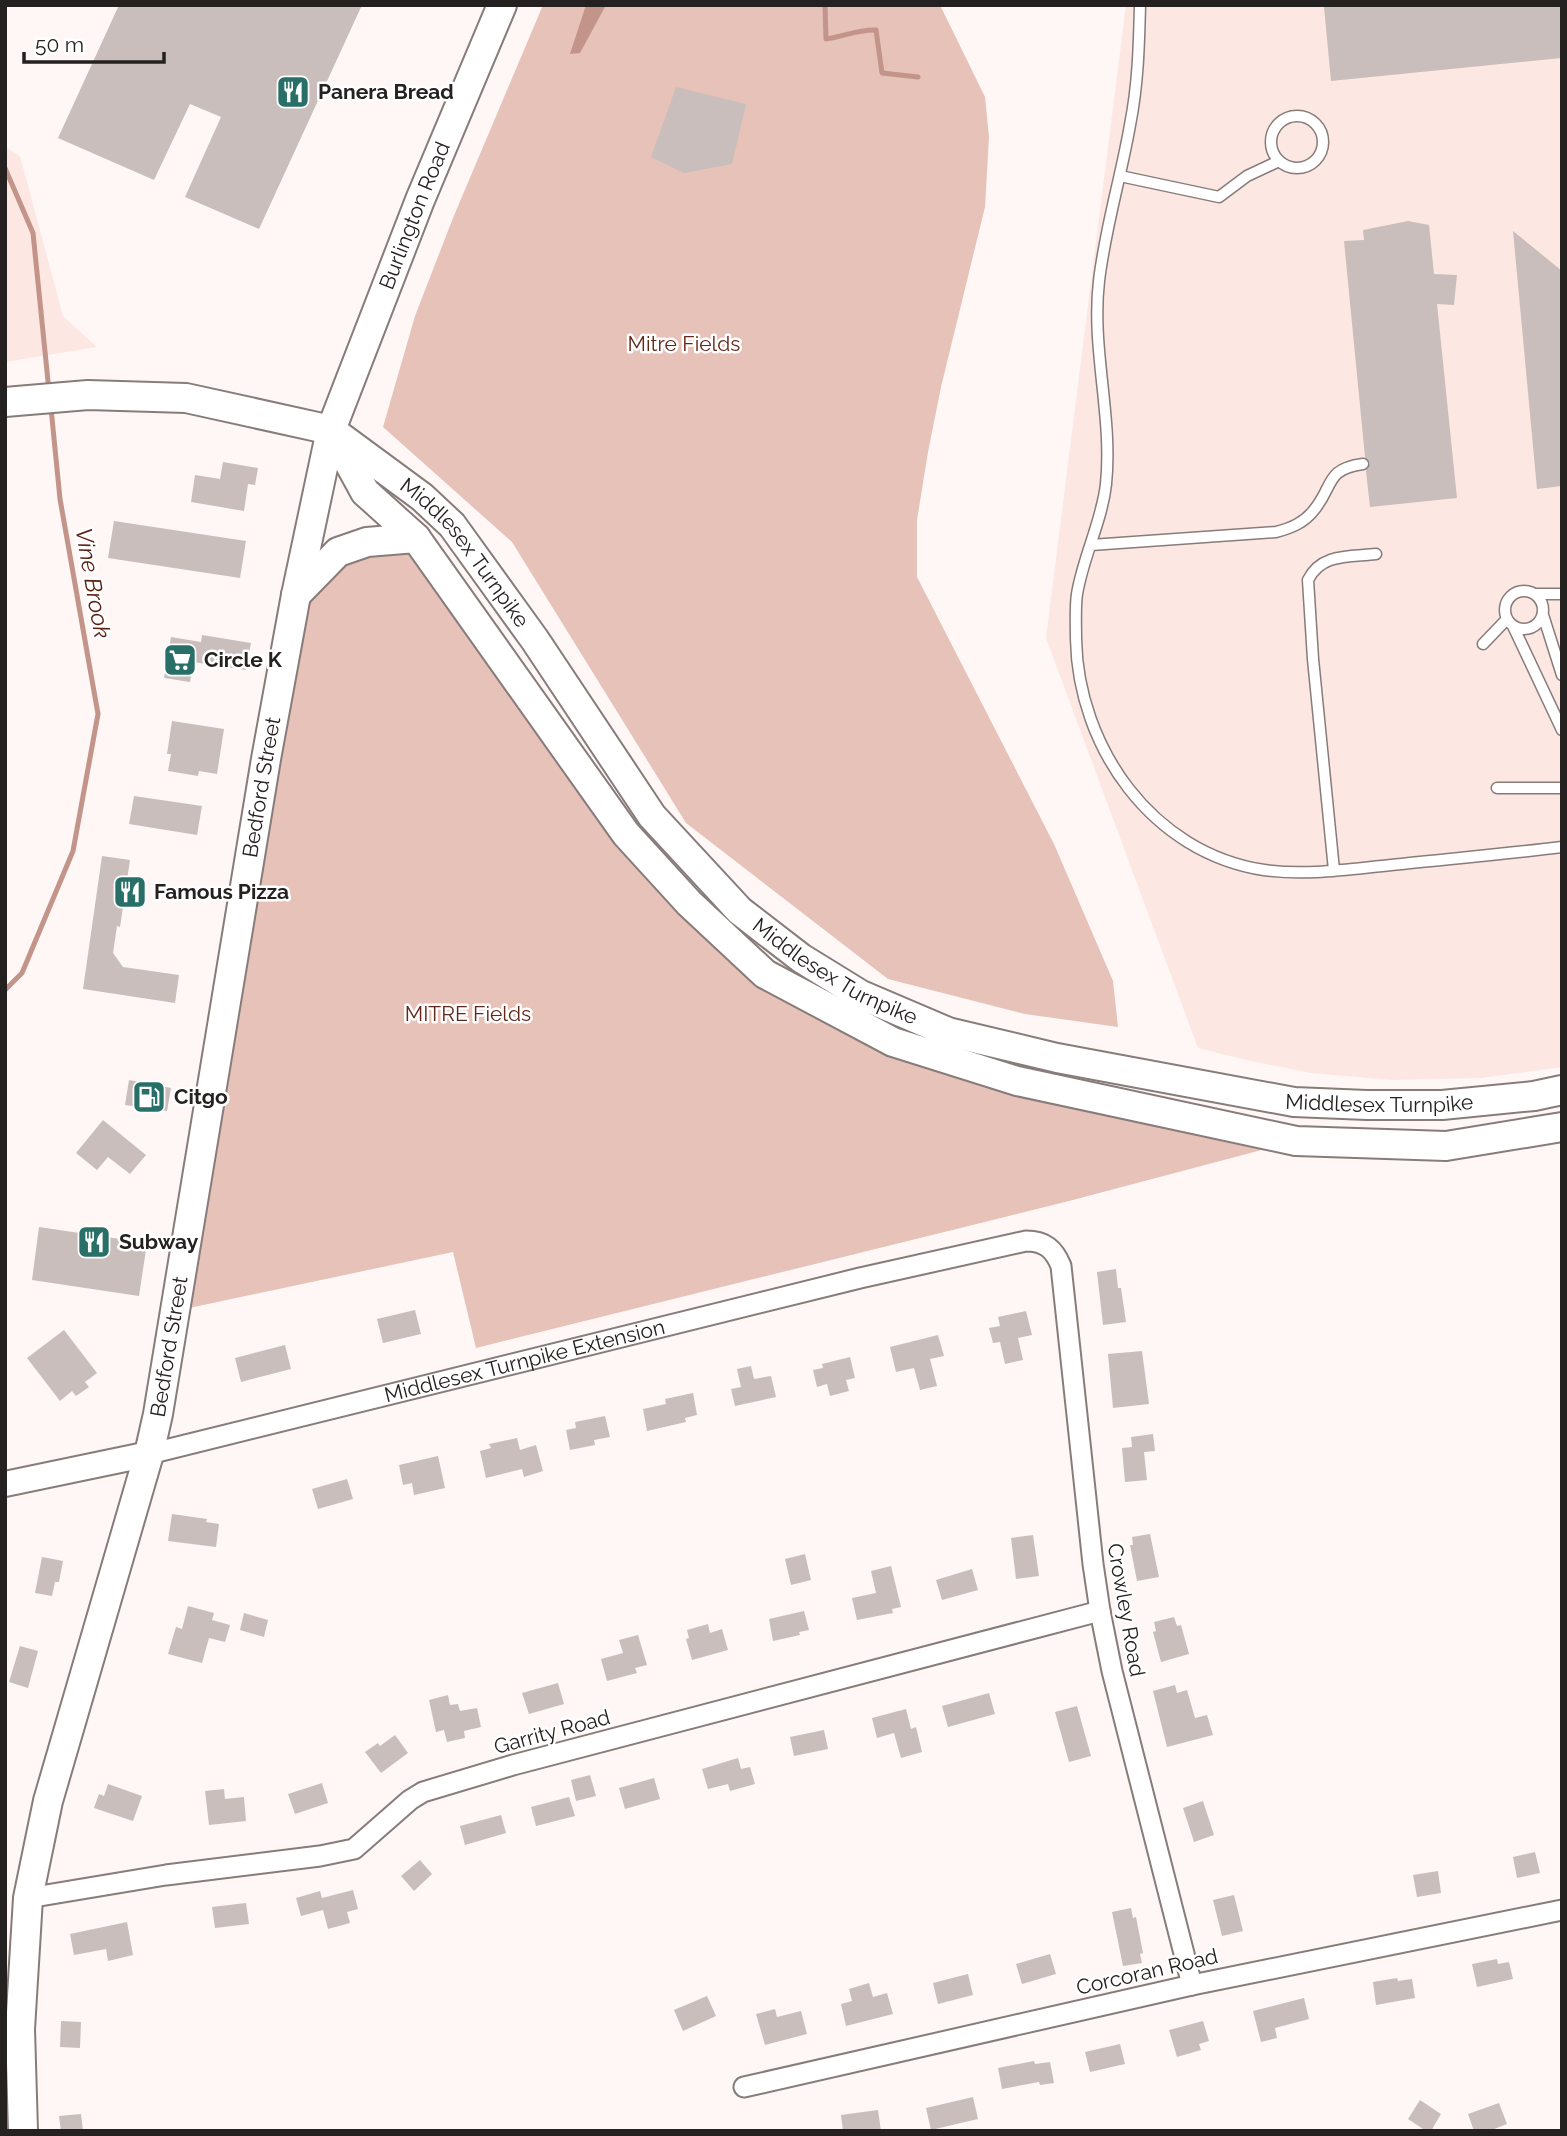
<svg xmlns="http://www.w3.org/2000/svg" width="1567" height="2136" font-family="Raleway,sans-serif">
	<style>
		.built { fill: #fce7e2 }
		.green { fill: #e6c2b9 }
		.water { fill: #c39489 }
		.lines { fill: none; stroke-linecap: round; stroke-linejoin: round }
		.stream { stroke: #c39489; stroke-width: 5 }
		.building { fill: #c9bebb }
		.service-casing { stroke: #877c7a; stroke-width: 13 }
		.minor-casing { stroke: #877c7a; stroke-width: 23 }
		.tertiary-casing { stroke: #877c7a; stroke-width: 28 }
		.secondary-casing { stroke: #877c7a; stroke-width: 32 }
		.service { stroke: #fff; stroke-width: 10 }
		.minor { stroke: #fff; stroke-width: 19 }
		.tertiary { stroke: #fff; stroke-width: 24 }
		.secondary { stroke: #fff; stroke-width: 28 }
		.labels { text-anchor: middle; stroke-width: 5; stroke-linejoin: round; paint-order: stroke }
		.poi-label { font-size: 21px; font-weight: bold; fill: #252120; stroke: #fff; text-anchor: start }
		.street-label { font-size: 21px; fill: #252120; stroke: #fff }
		.park-label { font-size: 21px; fill: #622719; stroke: #fff }
		.water-label { font-size: 23px; font-style: italic; fill: #5a2012; stroke: #fff }
	</style>
	<rect width="100%" height="100%" fill="#fef7f5"/>
	<path class="built" d="M1126 5H1562V1067L1481 1078 1391 1080 1311 1073 1246 1060 1198 1048 1046 638Z
		M5 147 20 156 63 316 97 347 5 362Z"/>
	<path class="green" d="M543 5H940L985 97 989 137 985 207 941 387 928 452 917 520V577L1054 844 1113 981 1118 1027 1025 1014 888 979 686 823 512 542 383 427 415 316 453 218Z
		M416 538 626 834 765 974 893 1042 1296 1141 1069 1201 476 1348 453 1252 175 1311 296 595 338 552Z"/>
	<path class="water" d="M586 5H606L580 53 570 54Z"/>
	<g class="lines">
		<path class="stream" d="M825 5 826 39C843 37 858 29 876 30L882 73 918 77
			M5 168 33 233 49 391
			M5 990 22 973 73 851 98 714 60 499 51 408"/>
	</g>
	<path class="building" d="M119 5H362L259 229 185 197 221 117 190 104 154 180 58 138Z
		M1344 5H1562V58L1331 81 1324 7Z
		M676 87 746 104 732 164 684 173 651 157Z
		M1408 221 1429 225 1434 274 1457 275 1454 305 1437 304 1457 498 1370 507 1366 471 1370 463 1365 457 1344 241 1364 240 1363 230Z
		M1513 231 1562 271V486L1537 489Z
		M223 462 258 468 255 485 248 484 244 511 191 502 195 475 220 479Z
		M114 521 246 541 240 578 108 558Z
		M202 635 251 643 246 670 193 662 190 682 164 678 171 637 201 642Z
		M172 721 224 729 217 774 199 771 198 776 168 771 171 754H167Z
		M134 796 202 806 197 835 129 824Z
		M102 856 130 860 120 927 117 926 113 953 123 967 179 975 175 1003 83 989Z
		M129 1080 171 1088 167 1111 125 1105Z
		M103 1120 146 1155 130 1174 108 1157 97 1170 76 1153Z
		M39 1227 147 1243 139 1296 32 1280Z
		M1116 1269 1118 1288H1121L1126 1322 1103 1325 1097 1272Z
		M415 1310 421 1334 383 1343 377 1319Z
		M1026 1311 1032 1335 1018 1338 1023 1360 1005 1364 1000 1342 993 1343 989 1328 1000 1326 998 1317Z
		M64 1330 97 1373 85 1382 89 1387 76 1396 72 1391 60 1401 27 1358Z
		M938 1335 944 1356 930 1359 937 1386 920 1390 914 1368 896 1372 890 1347Z
		M285 1345 291 1369 241 1382 235 1358Z
		M1142 1351 1149 1404 1113 1408 1108 1354Z
		M850 1357 855 1378 846 1380 849 1391 830 1396 827 1384 817 1387 813 1370 823 1368 822 1364Z
		M751 1366 754 1379 771 1376 776 1397 735 1406 731 1389 741 1387 737 1369Z
		M693 1393 697 1415 685 1418 686 1422 647 1431 643 1409 666 1404 665 1399Z
		M605 1416 610 1437 594 1440 595 1445 570 1450 566 1430 576 1428 575 1422Z
		M1153 1434 1155 1451 1144 1452 1147 1480 1125 1482 1122 1448 1132 1447 1131 1437Z
		M517 1438 520 1450 536 1445 543 1471 524 1477 522 1469 486 1478 480 1451 491 1448 489 1444Z
		M438 1456 445 1488 414 1495 412 1483 403 1485 399 1465Z
		M347 1479 353 1499 318 1509 312 1489Z
		M172 1514 207 1519 206 1522 219 1524 216 1547 168 1541Z
		M1150 1534 1159 1577 1137 1581 1130 1545H1133L1132 1537Z
		M1033 1535 1039 1576 1016 1579 1011 1538Z
		M805 1554 811 1580 791 1585 785 1559Z
		M42 1557 63 1561 59 1582H55L52 1596 35 1593Z
		M891 1566 901 1607 892 1609 893 1613 857 1620 852 1598 876 1593 871 1571Z
		M972 1569 978 1590 942 1600 936 1580Z
		M188 1606 214 1613 212 1620 230 1625 225 1642 209 1638 202 1663 168 1654 176 1627 182 1629Z
		M804 1611 809 1630 799 1632 800 1635 773 1641 769 1619Z
		M244 1613 268 1620 264 1637 240 1630Z
		M1174 1617 1177 1626 1181 1625 1189 1654 1161 1662 1153 1632 1156 1631 1154 1622Z
		M708 1624 710 1633 722 1629 728 1650 692 1660 686 1639 689 1638 687 1630Z
		M638 1635 647 1665 635 1668 637 1673 607 1681 601 1659 623 1653 619 1640Z
		M20 1646 38 1651 28 1688 9 1682Z
		M558 1683 564 1704 529 1714 522 1693Z
		M1175 1685 1177 1693 1187 1690 1195 1718 1207 1715 1213 1735 1167 1747 1153 1691Z
		M989 1693 995 1714 948 1727 942 1706Z
		M448 1695 450 1705 458 1704 460 1711 477 1708 481 1727 464 1731 465 1738 447 1742 444 1730 436 1732 429 1700Z
		M1077 1706 1091 1756 1069 1762 1055 1712Z
		M906 1709 911 1729 916 1727 922 1752 901 1758 894 1733 877 1738 872 1718Z
		M824 1730 828 1749 794 1756 790 1737Z
		M395 1735 408 1753 381 1773 365 1752 378 1743 380 1746Z
		M738 1758 741 1769 750 1767 755 1784 730 1791 728 1784 708 1789 702 1769Z
		M590 1775 596 1796 576 1801 571 1780Z
		M654 1778 660 1799 625 1809 619 1788Z
		M322 1783 328 1803 295 1814 288 1794Z
		M108 1784 142 1796 133 1821 94 1808 99 1794 104 1796Z
		M224 1789 225 1799 244 1797 246 1821 209 1825 205 1791Z
		M569 1797 575 1816 536 1826 531 1807Z
		M1203 1801 1214 1835 1194 1842 1183 1808Z
		M501 1815 506 1833 465 1845 460 1826Z
		M1535 1852 1540 1873 1517 1878 1513 1857Z
		M420 1860 432 1874 414 1891 401 1876Z
		M1438 1871 1441 1893 1417 1897 1413 1875Z
		M353 1890 358 1909 347 1912 350 1923 328 1929 323 1910 301 1916 296 1898 320 1891 322 1898Z
		M1234 1895 1243 1931 1222 1936 1213 1900Z
		M246 1903 249 1924 215 1928 212 1907Z
		M1131 1908 1133 1918 1136 1917 1143 1953 1140 1954 1142 1963 1123 1966 1112 1912Z
		M127 1922 133 1955 108 1961 106 1949 74 1955 70 1934Z
		M1050 1954 1056 1974 1022 1984 1016 1964Z
		M1497 1959 1498 1964 1509 1962 1513 1979 1477 1987 1472 1964Z
		M968 1974 973 1995 938 2004 933 1983Z
		M1397 1978 1398 1981 1412 1979 1415 1998 1376 2005 1373 1982Z
		M869 1983 873 1997 887 1993 893 2014 846 2026 841 2004 852 2001 849 1989Z
		M707 1996 716 2016 683 2031 674 2010Z
		M1304 1998 1309 2019 1275 2028 1277 2038 1261 2042 1253 2011Z
		M775 2009 777 2017 801 2011 807 2034 765 2045 756 2014Z
		M61 2021 81 2022 80 2048 60 2047Z
		M1203 2021 1209 2041 1199 2044 1201 2050 1177 2057 1169 2030Z
		M1120 2044 1125 2064 1090 2072 1085 2052Z
		M1034 2061 1035 2064 1050 2062 1054 2083 1040 2085 1039 2082 1002 2089 998 2068Z
		M973 2097 978 2119 931 2130 926 2108Z
		M1420 2100 1441 2114 1431 2131H1426L1408 2119Z
		M1499 2103 1507 2124 1489 2131H1474L1468 2114Z
		M878 2110 881 2131H843L841 2115Z
		M81 2114 83 2131H61L59 2116Z"/>
	<g class="lines">
		<defs>
			<path id="service" d="M1140 5C1139 46 1138 85 1130 125 1121 177 1105 229 1099 281 1091 349 1113 416 1106 484 1102 521 1083 557 1077 594 1075 608 1076 624 1076 639 1078 747 1152 853 1264 870 1305 876 1350 869 1391 865 1448 859 1505 854 1562 847
				M1271 142a26 26 0 1 1 52 0a26 26 0 1 1-52 0Z
				M1120 176 1219 197 1247 176 1279 161
				M1091 545 1276 532C1291 528 1304 523 1314 510 1334 486 1325 469 1363 464
				M1505 610a19 19 0 1 1 38 0a19 19 0 1 1-38 0Z
				M1536 594H1562
				M1543 615 1562 675
				M1513 626 1562 730
				M1483 644 1507 619
				M1497 788H1562
				M1334 870 1313 659 1308 580C1321 553 1350 557 1376 554"/>
			<g id="minor">
				<path id="s1" d="M149 1454 860 1278 1026 1241C1045 1241 1054 1249 1061 1266L1093 1564 1100 1611 1112 1671 1192 1985"/>
				<path d="M28 1898 166 1875 320 1856 354 1849 410 1800 423 1792 513 1765 1100 1611"/>
				<path d="M744 2087 1192 1985 1562 1910"/>
			</g>
			<path id="tertiary" d="M5 1484 149 1454"/>
			<g id="secondary">
				<path id="s2" d="M5 402 88 395 186 398 331 430 422 497 452 525 535 640 652 816 740 911 801 958 861 995 948 1032 1057 1058 1294 1102 1367 1105H1442L1534 1096 1562 1090"/>
				<path d="M336 439 365 492 416 538 626 834 689 903 765 974 893 1042 1017 1081 1296 1141 1446 1146 1562 1127"/>
				<path d="M296 595 338 552 367 542 416 538"/>
				<path id="s3" d="M23 2131 20 2029 28 1898 48 1801 149 1454 158 1414 266 759 296 595 331 430 420 200 502 5"/>
			</g>
		</defs>
		<use href="#service" class="service-casing"/>
		<use href="#minor" class="minor-casing"/>
		<use href="#tertiary" class="tertiary-casing"/>
		<use href="#secondary" class="secondary-casing"/>
		<use href="#service" class="service"/>
		<use href="#minor" class="minor"/>
		<use href="#tertiary" class="tertiary"/>
		<use href="#secondary" class="secondary"/>
	</g>
	<defs>
		<symbol id="restaurant-square" viewBox="-11 -11 22 22"><rect x="-9" y="-9" width="18" height="18" rx="4" fill="#287067" stroke="#fff"/><path d="M-5-6h1v4h1v-4h1v4h1v-4h1v5L-1.5 .5V6h-2V.5L-5-1ZM5-6V6H3V1.5H1.5Q1.5-4 5-6Z" fill="#fff"/></symbol>
		<symbol id="supermarket-square" viewBox="-11 -11 22 22"><rect x="-9" y="-9" width="18" height="18" rx="4" fill="#287067" stroke="#fff"/><path d="M-6-5.5h2.5l.6 2H6L4.5 2H-2.5L-4.4-4H-6ZM-1.5 3.2a1.3 1.3 0 1 0 .1 0ZM3 3.2a1.3 1.3 0 1 0 .1 0Z" fill="#fff"/></symbol>
		<symbol id="fuel-square" viewBox="-11 -11 22 22"><rect x="-9" y="-9" width="18" height="18" rx="4" fill="#287067" stroke="#fff"/><path d="M-5.5-6h7V0h2V4h1.3V-2.5L3-4.5l.8-.8L6-3V5H2.5V1h-1V6h-7ZM-4.2-4.7v3.2H.2V-4.7Z" fill="#fff"/></symbol>
	</defs>
	<g fill-rule="evenodd">
		<use href="#restaurant-square" x="274" y="73" width="38" height="38"/>
		<use href="#supermarket-square" x="161" y="641" width="38" height="38"/>
		<use href="#restaurant-square" x="111" y="873" width="38" height="38"/>
		<use href="#fuel-square" x="130" y="1078" width="38" height="38"/>
		<use href="#restaurant-square" x="75" y="1223" width="38" height="38"/>
	</g>
	<g class="labels">
		<g class="poi-label">
			<text x="318" y="99">Panera Bread</text>
			<text x="204" y="667">Circle K</text>
			<text x="154" y="899">Famous Pizza</text>
			<text x="174" y="1104">Citgo</text>
			<text x="119" y="1249">Subway</text>
		</g>
		<g class="street-label">
			<text dy="7" stroke="none"><textPath href="#s3" startOffset="1964">Burlington Road</textPath></text>
			<text dy="7" stroke="none"><textPath href="#s2" startOffset="513">Middlesex Turnpike</textPath></text>
			<text dy="7" stroke="none"><textPath href="#s3" startOffset="1370">Bedford Street</textPath></text>
			<text dy="7" stroke="none"><textPath href="#s2" startOffset="1080">Middlesex Turnpike</textPath></text>
			<text dy="7" stroke="none"><textPath href="#s2" startOffset="1647">Middlesex Turnpike</textPath></text>
			<text dy="7" stroke="none"><textPath href="#s3" startOffset="803">Bedford Street</textPath></text>
			<text dy="7" stroke="none"><textPath href="#s1" startOffset="387">Middlesex Turnpike Extension</textPath></text>
			<text transform="translate(1126 1610) rotate(80)" y="7">Crowley Road</text>
			<text transform="translate(552 1732) rotate(-15)" y="7">Garrity Road</text>
			<text transform="translate(1147 1972) rotate(-13)" y="7">Corcoran Road</text>
		</g>
		<g class="park-label">
			<text x="684" y="351">Mitre Fields</text>
			<text x="468" y="1021">MITRE Fields</text>
		</g>
		<g class="water-label">
			<text transform="translate(93 583) rotate(80)" y="8">Vine Brook</text>
		</g>
	</g>
	<rect width="1567" height="2136" fill="none" stroke="#252120" stroke-width="14"/>
	<path d="M24 52v10h140v-10" fill="none" stroke="#252120" stroke-width="3.5"/>
	<text x="35" y="52" font-size="21" fill="#252120" stroke="#ffffff" stroke-width="5" paint-order="stroke">50 m</text>
</svg>
